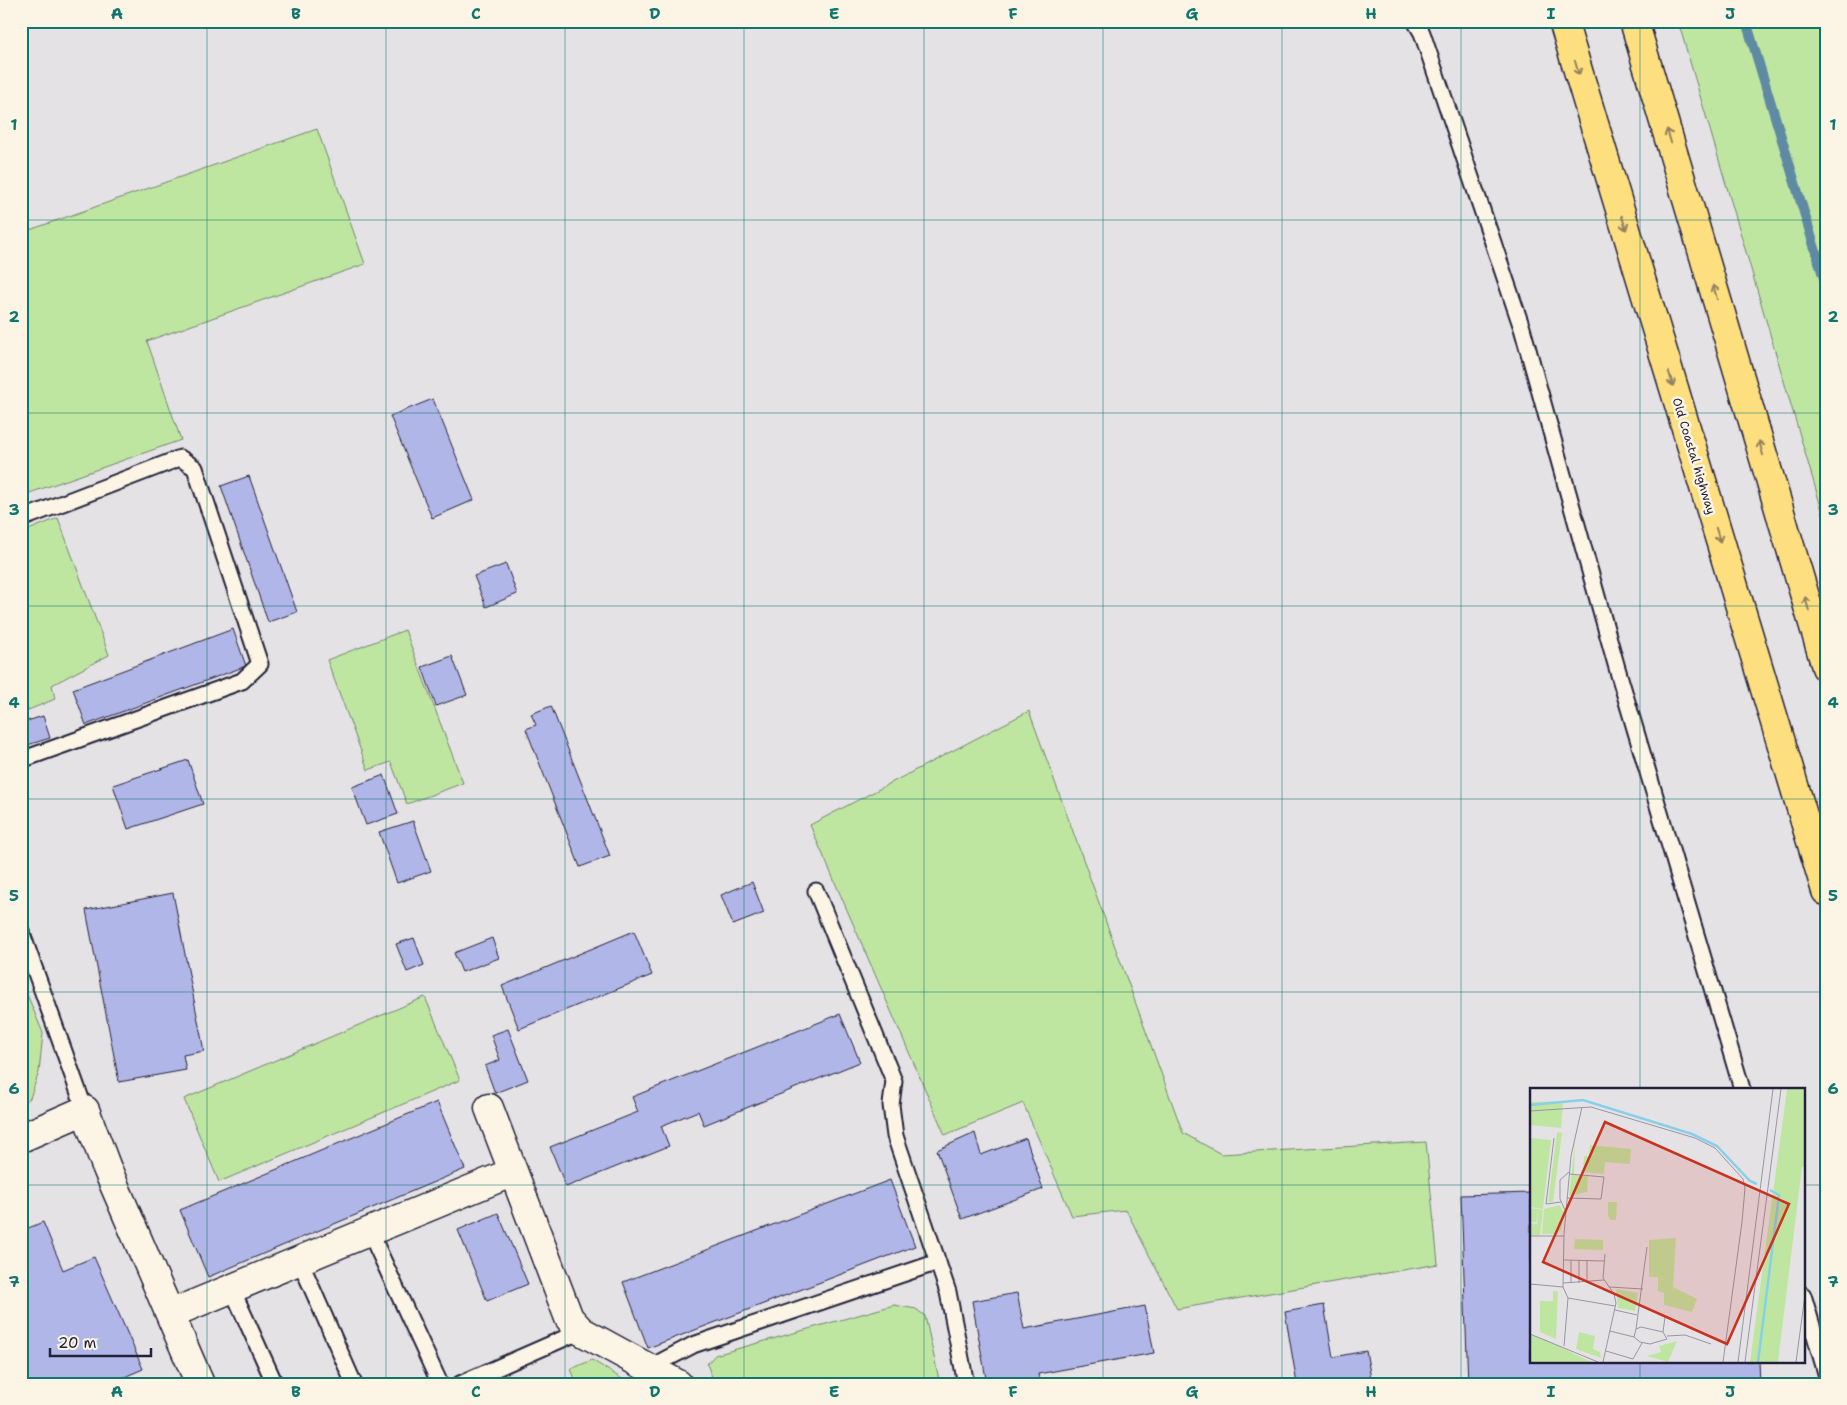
<svg xmlns="http://www.w3.org/2000/svg" width="1847" height="1405" font-family="'Shantell Sans',sans-serif">
	<style>
		.green { fill: #bfe6a1; stroke: #70846e }
		.lines { fill: none; stroke-linecap: round; stroke-linejoin: round }
		.stream { stroke: #5f8aa3; stroke-width: 10 }
		.building { fill: #b0b6e7; stroke: #22223b }
		.lane-casing { stroke: #22223b; stroke-width: 19 }
		.street-casing { stroke: #22223b; stroke-width: 31 }
		.highway-casing { stroke: #22223b; stroke-width: 31 }
		.lane { stroke: #fcf5e5; stroke-width: 15 }
		.street { stroke: #fcf5e5; stroke-width: 28 }
		.highway { stroke: #fedf80; stroke-width: 28 }
		.oneway { stroke: #90805e }
		.grid { fill: none; stroke: #0f766e; stroke-width: 1; stroke-opacity: 0.55 }
		.labels { text-anchor: middle; stroke-width: 5; stroke-linejoin: round; paint-order: stroke }
		.street-label { font-size: 12px; fill: #22223b; stroke: #fcf5e5 }
		.inset-river { fill: none; stroke: #87d0e8; stroke-width: 2.5 }
		.inset-road { fill: none; stroke: #9795a2; stroke-width: 1 }
		.view { fill: #c8321e; fill-opacity: 0.15; stroke: #c8321e; stroke-width: 2.5 }
		.inset-edge { fill: none; stroke: #22223b; stroke-width: 2.5 }
		.neatline { fill: none; stroke: #0f766e; stroke-width: 2 }
		.grid-label { font-size: 16px; text-anchor: middle; font-weight: bold; fill: #0f766e }
	</style>
	<rect width="100%" height="100%" fill="#e5e2e6"/>
	<filter id="ink" filterUnits="userSpaceOnUse"><feTurbulence type="fractalNoise" baseFrequency=".02" numOctaves="2"/><feDisplacementMap in="SourceGraphic" scale="10" xChannelSelector="R" yChannelSelector="G"/><feConvolveMatrix kernelMatrix="1 2 1 2 8 2 1 2 1" color-interpolation-filters="sRGB"/></filter>
	<g filter="url(#ink)">
		<path class="green" d="M1678 21H1826V524Z
			M317 129 365 264 147 341 181 440 21 496V233Z
			M58 518 109 655 52 685 55 699 21 713V533Z
			M405 630 463 783 407 804 391 762 368 770 327 660Z
			M1029 711 1183 1133 1221 1154 1426 1142 1438 1264 1177 1309 1126 1210 1072 1216 1023 1103 945 1135 810 825Z
			M21 980 43 1033 39 1072 30 1098 21 1106Z
			M425 997 460 1080 219 1182 184 1099Z
			M894 1305 916 1309 925 1316 940 1384H722L712 1377 707 1364 715 1355Z
			M592 1360 630 1384H577L571 1369Z"/>
		<g class="lines">
			<path class="stream" d="M1746 21 1826 285"/>
		</g>
		<path class="building" d="M433 399 474 500 432 518 390 416Z
			M249 476 297 612 268 622 221 486Z
			M506 564 517 594 486 607 474 576Z
			M233 629 246 666 86 725 73 689Z
			M452 656 467 695 436 706 422 667Z
			M551 706 610 856 580 867 526 729 536 725 531 714Z
			M43 716 50 738 21 747V723Z
			M188 760 203 804 128 829 113 785Z
			M384 775 398 814 366 825 352 787Z
			M413 821 431 871 397 883 379 832Z
			M752 882 764 913 733 925 721 895Z
			M173 893 204 1051 183 1055 186 1070 119 1082 86 910Z
			M634 931 652 975 519 1029 502 986Z
			M414 938 424 965 407 972 396 944Z
			M492 938 499 958 462 972 454 953Z
			M840 1014 860 1062 704 1125 698 1111 661 1126 669 1146 566 1187 550 1147 638 1112 632 1097Z
			M508 1029 528 1080 495 1093 485 1066 500 1060 491 1035Z
			M437 1102 465 1169 208 1277 180 1210Z
			M975 1133 981 1155 1026 1138 1043 1189 962 1219 937 1150Z
			M890 1180 915 1246 648 1348 623 1282Z
			M1531 1193V1361H1759L1760 1384H1468L1461 1195Z
			M498 1213 528 1284 487 1301 458 1230Z
			M43 1222 63 1270 94 1257 143 1369 108 1384H21V1231Z
			M1017 1293 1024 1329 1145 1306 1154 1353 1038 1374 1040 1384H987L972 1301Z
			M1324 1305 1333 1357 1366 1351 1372 1384H1297L1285 1312Z"/>
		<g class="lines">
			<defs>
				<path id="lane" d="M1415 21 1422 33 1522 328 1617 668 1742 1089
					M21 519 180 458 195 468 260 664 242 681 21 760
					M816 891 894 1081 891 1105 895 1136 948 1292 966 1384
					M21 931 85 1110
					M370 1232 440 1384
					M300 1261 354 1384
					M232 1289 275 1384
					M1803 1295 1826 1373
					M649 1368 693 1345 938 1262
					M460 1384 581 1331"/>
				<path id="street" d="M489 1108 569 1318 581 1331 678 1384
					M21 1138 85 1110 106 1166 200 1384
					M170 1314 513 1172"/>
				<path id="highway" d="M1563 21 1826 891
					M1634 21 1826 667"/>
			</defs>
			<use href="#lane" class="lane-casing"/>
			<use href="#street" class="street-casing"/>
			<use href="#highway" class="highway-casing"/>
			<use href="#lane" class="lane"/>
			<use href="#street" class="street"/>
			<use href="#highway" class="highway"/>
		</g>
		<defs><path id="oneway-shaft" d="M-6 0H5M1.5-3L5.5 0L1.5 3" fill="none" stroke-width="1.6" stroke-linecap="round" stroke-linejoin="round" transform="scale(1.25)"/></defs>
		<g class="oneway">
			<use href="#oneway-shaft" transform="translate(1577 68) rotate(73)"/>
			<use href="#oneway-shaft" transform="translate(1669 136) rotate(-107)"/>
			<use href="#oneway-shaft" transform="translate(1624 223) rotate(73)"/>
			<use href="#oneway-shaft" transform="translate(1715 292) rotate(-106)"/>
			<use href="#oneway-shaft" transform="translate(1671 379) rotate(73)"/>
			<use href="#oneway-shaft" transform="translate(1761 448) rotate(-106)"/>
			<use href="#oneway-shaft" transform="translate(1718 535) rotate(73)"/>
			<use href="#oneway-shaft" transform="translate(1807 604) rotate(-106)"/>
		</g>
	</g>
	<path class="grid" d="M207 21V1384M386 21V1384M565 21V1384M744 21V1384M924 21V1384M1103 21V1384M1282 21V1384M1461 21V1384M1640 21V1089M21 220H1826M21 413H1826M21 606H1826M21 799H1826M21 992H1826M21 1185H1531M1803 1185H1826M1640 1361V1384"/>
	<g class="labels">
		<g class="street-label">
			<text transform="translate(1694 456) rotate(73)" y="4">Old Coastal highway</text>
		</g>
	</g>
	<g transform="translate(1530 1088)">
		<rect width="275" height="275" fill="#e5e2e6"/>
		<path d="M257 1H275V79H272L248 274H220ZM33 13 31 40 0 37V14ZM27 44 32 45 23 114H18ZM0 50 21 52 13 121 0 119ZM45 54 44 87 58 88 57 104 39 108ZM60 57 101 61 100 76 75 74 74 86 53 84 54 68H59ZM78 114H87L86 132H80L78 127ZM30 117 34 125 31 142 25 146H12L14 121ZM0 120 13 122 10 147H0V135L7 136 8 123 6 134H0ZM146 150 143 199 167 211 162 224 134 217V205L128 203V189H119V152ZM45 151 73 152V162L44 161ZM86 201 108 205 105 223 88 220ZM23 203H28L26 251 10 244V213H23ZM49 244 65 248 63 261 70 264 71 270 46 261ZM0 247 14 251 61 274H0ZM147 253 138 274 117 268 131 264 129 258Z" fill="#bfe6a1"/>
		<path class="inset-river" d="M0 17 53 12 162 46 187 58 220 93 227 96M228 274 249 107 240 102"/>
		<path class="inset-road" d="M0 23 61 19 165 50 185 60 213 91 215 100 212 134 193 274M24 50 16 116 31 114M37 110 71 111 74 89 39 86M35 122 30 111V92L39 84M0 148H34M34 172 74 173M41 173V195M49 173V195M57 173V192M33 195 74 192M0 196 33 199M79 199 113 201M38 210 33 199 34 146 41 68 52 19M85 222 107 227M111 239 133 244 137 251 120 256 110 254 104 249 106 241ZM106 241 117 159M80 243 104 249M133 244 135 229M0 246 68 274M137 248 155 247 181 256M34 258 38 210 85 218M76 263 103 271 112 255M73 274 86 215 84 206 73 190 75 166M208 274 243 1M215 274 251 1M266 274 275 207"/>
		<path class="view" d="M75 34 259 116 197 256 13 174Z"/>
		<rect width="275" height="275" class="inset-edge"/>
	</g>
	<rect width="1847" height="1405" fill="none" stroke="#fcf5e5" stroke-width="55"/>
	<path d="M50 1348v8h101v-8" fill="none" stroke="#22223b" stroke-width="2.5"/>
	<text x="58" y="1348" font-size="15" fill="#22223b" stroke="#fcf5e5" stroke-width="4" paint-order="stroke">20 m</text>
	<rect x="28" y="28" width="1792" height="1350" class="neatline"/>
	<g class="grid-label">
		<text x="117" y="19">A</text>
		<text x="296" y="19">B</text>
		<text x="476" y="19">C</text>
		<text x="655" y="19">D</text>
		<text x="834" y="19">E</text>
		<text x="1013" y="19">F</text>
		<text x="1192" y="19">G</text>
		<text x="1371" y="19">H</text>
		<text x="1551" y="19">I</text>
		<text x="1730" y="19">J</text>
		<text x="14" y="130">1</text>
		<text x="1833" y="130">1</text>
		<text x="14" y="322">2</text>
		<text x="1833" y="322">2</text>
		<text x="14" y="515">3</text>
		<text x="1833" y="515">3</text>
		<text x="14" y="708">4</text>
		<text x="1833" y="708">4</text>
		<text x="14" y="901">5</text>
		<text x="1833" y="901">5</text>
		<text x="14" y="1094">6</text>
		<text x="1833" y="1094">6</text>
		<text x="14" y="1287">7</text>
		<text x="1833" y="1287">7</text>
		<text x="117" y="1397">A</text>
		<text x="296" y="1397">B</text>
		<text x="476" y="1397">C</text>
		<text x="655" y="1397">D</text>
		<text x="834" y="1397">E</text>
		<text x="1013" y="1397">F</text>
		<text x="1192" y="1397">G</text>
		<text x="1371" y="1397">H</text>
		<text x="1551" y="1397">I</text>
		<text x="1730" y="1397">J</text>
	</g>
</svg>
